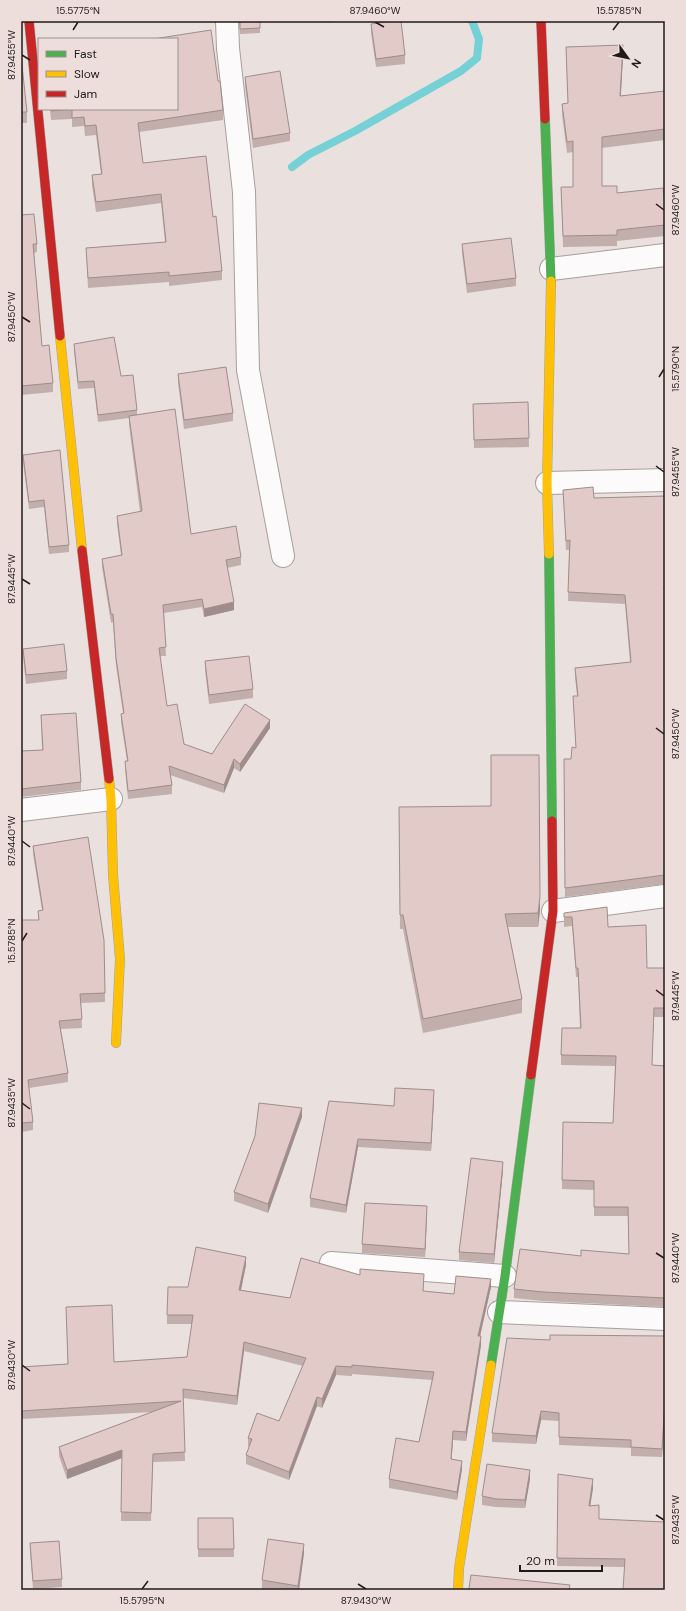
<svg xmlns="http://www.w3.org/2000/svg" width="686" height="1611" font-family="'DM Sans',sans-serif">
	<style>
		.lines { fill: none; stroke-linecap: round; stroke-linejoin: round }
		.stream { stroke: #75d1d5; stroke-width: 8 }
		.street-casing { stroke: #a69f9e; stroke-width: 24 }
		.fast-casing { stroke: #a69f9e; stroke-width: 10 }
		.slow-casing { stroke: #a69f9e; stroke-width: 10 }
		.jam-casing { stroke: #a69f9e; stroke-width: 10 }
		.street { stroke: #fcfafa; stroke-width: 22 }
		.fast { stroke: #4caf50; stroke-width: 9 }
		.slow { stroke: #ffc107; stroke-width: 9 }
		.jam { stroke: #c62828; stroke-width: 9 }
		.wall { fill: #c2aeab }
		.shaded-wall { fill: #9e8d8b }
		.building { fill: #e1cac7; stroke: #9e8d8b }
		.ticks { fill: none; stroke: #201a1a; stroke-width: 1.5 }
		.neatline { fill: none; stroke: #201a1a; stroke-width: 1.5 }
		.ticks-label { font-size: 10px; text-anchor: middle; fill: #201a1a }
	</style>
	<rect width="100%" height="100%" fill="#eae1df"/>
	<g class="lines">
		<path class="stream" d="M292 167 308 155 355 131 461 71 477 58 479 39 472 21"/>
		<defs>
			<path id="street" d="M227 21 228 48 244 192 248 370 283 556
				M551 269 665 255
				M547 483 665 480
				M21 810 111 799
				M553 911 665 896
				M331 1263 505 1276
				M499 1312 665 1319"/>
			<path id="fast" d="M545 119 551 281
				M549 554 552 821
				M491 1365 505 1276 531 1075"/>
			<path id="slow" d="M60 336 82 550
				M549 554 547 483 551 281
				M109 779 111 799 113 875 120 959 116 1043
				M458 1590 459 1568 491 1365"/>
			<path id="jam" d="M29 21 60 336
				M541 21 545 119
				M82 550 109 779
				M531 1075 553 911 552 821"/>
		</defs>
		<use href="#street" class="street-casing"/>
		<use href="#fast" class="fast-casing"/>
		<use href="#slow" class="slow-casing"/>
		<use href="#jam" class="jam-casing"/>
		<use href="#street" class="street"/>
		<use href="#fast" class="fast"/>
		<use href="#slow" class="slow"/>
		<use href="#jam" class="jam"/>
	</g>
	<path class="wall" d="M239 21H260V33L240 34Z
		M327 21H345L327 23Z
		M371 24 405 55V64L376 67 371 33Z
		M566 47 623 56 621 96 665 91V140L602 148V186L617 193 665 204V236L617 241V246L563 247 561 187H573V152L567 153 562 115V104L568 103Z
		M21 56 27 112V123H21Z
		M245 77 290 133V141L253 148 245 86Z
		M218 81 223 110V120L139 132 143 163 213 217 222 271V280L169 286V282L88 288 86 248 165 242 161 203 96 212 92 185V175L101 174 96 135 85 136 84 126 72 127V119L51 120 50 109H177Z
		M21 215 37 244V252L34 253 42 346 53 383V392L21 395Z
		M462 244 516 278V286L467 293 462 253Z
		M74 344 121 376 137 410V415L191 534 241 557V565L227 568 234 610 204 617 202 607 164 613 166 656H160L167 706 184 744 212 754 270 728 240 772 234 768 224 793 170 775 172 785V794L128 799 125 769V761H127L121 722V714L123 713 116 666 113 622 111 623 102 567V559L121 555 117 524V516L140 512 129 425V418L98 422 94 388 78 389 74 351Z
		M178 374 233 413V421L184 429 178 383Z
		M528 402 529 447 474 448 473 404Z
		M23 455 69 545V552L49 554 44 507 29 509 23 462Z
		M563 490 594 498 665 496V884L565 897 564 759H571L576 748 573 696H577L575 677V668L630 662 625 604 568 601 569 550H566Z
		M23 649 67 671V679L26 684 23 657Z
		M205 661 253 689V698L209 704 205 670Z
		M41 715 81 782V790L21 797V751L42 750Z
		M399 807 540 910 538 927H508L522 999V1013L423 1033 403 929H400Z
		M33 846 104 940 105 1002 81 1003 82 1028 61 1029 68 1073V1082L29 1088 33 1122V1130L21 1132V920H38V911L42 910 33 854Z
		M564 913 608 927 647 968H665V1017H654L652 1065 665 1066V1307L543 1301 514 1298V1289L581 1256 629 1254 628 1216H594V1190L562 1189V1180L613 1123 615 1066 561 1065V1055L580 1028 578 977H576L572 926 564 927Z
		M434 1098 431 1151 358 1147 346 1213 310 1207V1198L329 1101 394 1106Z
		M302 1117 268 1213 234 1201V1192Z
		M503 1170 494 1263 459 1260V1252Z
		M427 1215 425 1257 362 1253V1244Z
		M246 1265 241 1290 290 1298 360 1275 424 1282 423 1291 454 1294 491 1287 480 1336 481 1345 466 1441 453 1440 451 1459 462 1469 457 1500 389 1488V1479L419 1442 432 1380 352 1374V1376L336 1375 322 1408 317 1406 289 1480 246 1464V1455L249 1447 248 1446V1438L279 1421 303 1366 244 1351 237 1405 183 1398 185 1461 153 1462 151 1521H121L122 1458 67 1479 59 1456V1447L153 1412 21 1419V1367L68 1364 66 1307 114 1362 187 1357 192 1324H167V1315L188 1287Z
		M665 1336 662 1457 631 1456V1448L559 1445V1421L541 1420 536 1444 492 1442V1433L550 1340Z
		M558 1474 593 1488 590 1506 599 1519 665 1522 624 1567 557 1566Z
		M530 1479 525 1508 496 1507 482 1505V1496Z
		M198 1518H233L234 1557H198Z
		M30 1543 62 1579V1587L33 1589 30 1552Z
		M304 1553 299 1590H270L262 1589V1580Z"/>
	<path class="shaded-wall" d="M623 45V56L620 107V96Z
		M234 602V610L204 617V609Z
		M270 720V728L240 772V764Z
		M234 759V768L224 793V785Z
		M540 897V910L538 927V913Z
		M434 1090V1098L431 1151V1143Z
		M302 1108V1117L268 1213V1204Z
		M358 1139V1147L346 1213V1205Z
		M503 1162V1170L494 1263V1254Z
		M427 1206V1215L425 1257V1249Z
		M246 1257V1265L239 1299V1290Z
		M491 1279V1287L478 1345V1336Z
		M481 1336V1345L466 1441V1432Z
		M244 1342V1351L237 1405V1396Z
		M336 1366V1375L322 1408V1399Z
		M317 1397V1406L289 1480V1472Z
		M665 1401V1409L662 1457V1449Z
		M541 1411V1420L536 1444V1436Z
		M453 1431V1440L451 1468V1459Z
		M122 1450V1458L67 1479V1470Z
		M462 1461V1469L457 1500V1492Z
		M530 1470V1479L525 1508V1500Z
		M593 1479V1488L589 1514V1506Z
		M304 1544V1553L299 1590H298V1586Z"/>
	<path class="building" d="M240 21H260V28L240 29Z
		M394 21H401L405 55 376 59 371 24Z
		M211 30 218 81H220L223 110 138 123 143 163 206 156 213 217 216 216 222 271 169 276V272L88 278 86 248 166 242 161 194 96 202 92 175 102 174 96 125 85 126 84 117 72 118V109L51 111V109H177V39H153Z
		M623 45 620 96 665 91V129L602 137V186H617V193L663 188 665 204V225L617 230V235L563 236 561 187H573V141L567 142 562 104 568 103 566 47Z
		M21 56 27 112H21Z
		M280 71 290 133 253 139 245 77Z
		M34 214 37 244H33L42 346 49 345 53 383 21 386V215Z
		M511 238 516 278 467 284 462 244Z
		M114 337 121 376 133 375 137 410 98 415 94 381 78 382 74 344Z
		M226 367 233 413 184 420 178 374Z
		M528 402 529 438 474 440 473 404Z
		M175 409 191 534 236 526 241 557 226 560 234 602 204 609 202 599 163 605 166 647 159 648 167 706 177 704 184 744 212 754 245 704 270 720 240 764 234 759 224 785 169 766 172 785 128 791 125 761H128L121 714 124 713 116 658 113 614H111L102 559 122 555 117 516 142 511 129 416Z
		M60 450 69 545 49 547 44 500 29 502 23 455Z
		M593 487 594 498 665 496V587H664L665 593V875L565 888 564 759H571L572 747 576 748 573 696H578L575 668 631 662 625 595 568 592 570 540 566 541 563 490Z
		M64 644 67 671 26 675 23 649Z
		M249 656 253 689 209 695 205 661Z
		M76 713 81 782 21 789V751L43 750 41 715Z
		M491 755H539L540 897 538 913 505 914 522 999 423 1019 403 915H400L399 807 491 806Z
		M88 837 104 940 105 993 80 994 82 1019 59 1021 68 1073 28 1080 33 1122 21 1123V920H39L38 911 43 910 33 846Z
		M607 907 608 927 646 925 647 968H665V1008H654L652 1065 665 1066V1298L543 1292 514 1289 520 1249 581 1256V1250L629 1254 628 1207H594V1181L562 1180 563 1122 613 1123 616 1056 561 1055 562 1028H581L578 968H576L572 917H564V913Z
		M395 1088 434 1090 431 1143 358 1139 346 1205 310 1198 329 1101 394 1106Z
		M259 1103 302 1108 268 1204 234 1192 255 1136Z
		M471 1158 503 1162 494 1254 459 1252Z
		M365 1203 427 1206 425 1249 362 1244Z
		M196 1247 246 1257 239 1290 290 1298 301 1258 360 1275V1269L424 1274 423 1291 454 1294 456 1276 491 1279 478 1336H481L466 1432 453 1431 451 1459 462 1461 457 1492 389 1479 396 1438 419 1442 434 1372 352 1365V1367L336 1366 322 1399 317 1397 289 1472 246 1455 252 1439 248 1438 257 1413 279 1421 306 1358 244 1342 237 1396 183 1389 185 1452 153 1454 151 1513 121 1512 122 1450 67 1470 59 1447 181 1401 21 1411V1367L68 1364 66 1307 112 1305 114 1362 187 1357 193 1315H167L168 1287H188Z
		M550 1335 665 1336V1401L662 1449 631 1447V1440L559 1437V1413L541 1411 536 1436 492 1433 507 1338 550 1340Z
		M487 1464 530 1470 525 1500 496 1499 482 1496Z
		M558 1474 593 1479 589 1506 599 1505V1519L665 1522V1590H623L625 1559 557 1558Z
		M198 1518H233L234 1549H198Z
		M268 1539 304 1544 298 1586 262 1580Z
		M59 1541 62 1579 33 1581 30 1543Z
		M471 1575 570 1585 569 1590H467L469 1588Z"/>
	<path class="ticks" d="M375 22 384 27M73 30 78 22M613 30 619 22M22 55 30 60M656 204 664 210M22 317 30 322M659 377 664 369M656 466 664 472M22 579 30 584M656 728 664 734M22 841 30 847M22 941 27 933M656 990 664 996M22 1103 30 1109M656 1253 664 1258M22 1365 30 1371M656 1515 664 1520M358 1584 366 1589M142 1589 148 1581"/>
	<rect width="686" height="1611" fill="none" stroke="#eededb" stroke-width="44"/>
	<rect x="38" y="38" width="140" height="72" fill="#eededb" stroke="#9c908e"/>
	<rect x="46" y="51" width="20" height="6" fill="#4caf50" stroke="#9c908e"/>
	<text x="74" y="58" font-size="12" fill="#201a1a">Fast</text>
	<rect x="46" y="71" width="20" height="6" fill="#ffc107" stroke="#9c908e"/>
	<text x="74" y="78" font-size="12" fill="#201a1a">Slow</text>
	<rect x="46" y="91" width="20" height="6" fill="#c62828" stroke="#9c908e"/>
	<text x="74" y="98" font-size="12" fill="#201a1a">Jam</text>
	<g transform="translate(628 58) rotate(123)" stroke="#eededb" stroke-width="3" paint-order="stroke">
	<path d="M0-3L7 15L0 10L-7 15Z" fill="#201a1a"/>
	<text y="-6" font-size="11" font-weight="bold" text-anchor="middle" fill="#201a1a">N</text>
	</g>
	<path d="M520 1565v6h82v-6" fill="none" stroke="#201a1a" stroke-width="2"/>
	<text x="526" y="1565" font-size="12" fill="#201a1a" stroke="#eededb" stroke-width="3" paint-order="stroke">20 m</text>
	<rect x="22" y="22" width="642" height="1567" class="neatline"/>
	<g class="ticks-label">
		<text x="78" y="14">15.5775°N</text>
		<text x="375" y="14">87.9460°W</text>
		<text x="619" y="14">15.5785°N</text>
		<text transform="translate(11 55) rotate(-90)" y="4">87.9455°W</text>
		<text transform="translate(675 210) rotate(-90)" y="4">87.9460°W</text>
		<text transform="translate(11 317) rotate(-90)" y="4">87.9450°W</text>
		<text transform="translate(675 369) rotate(-90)" y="4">15.5790°N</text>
		<text transform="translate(675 472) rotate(-90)" y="4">87.9455°W</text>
		<text transform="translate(11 579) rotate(-90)" y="4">87.9445°W</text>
		<text transform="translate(675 734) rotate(-90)" y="4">87.9450°W</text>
		<text transform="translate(11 841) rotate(-90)" y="4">87.9440°W</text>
		<text transform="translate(11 941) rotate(-90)" y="4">15.5785°N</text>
		<text transform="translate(675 996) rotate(-90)" y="4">87.9445°W</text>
		<text transform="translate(11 1103) rotate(-90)" y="4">87.9435°W</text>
		<text transform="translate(675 1258) rotate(-90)" y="4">87.9440°W</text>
		<text transform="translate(11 1365) rotate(-90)" y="4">87.9430°W</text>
		<text transform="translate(675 1520) rotate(-90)" y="4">87.9435°W</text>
		<text x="142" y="1604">15.5795°N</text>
		<text x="366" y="1604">87.9430°W</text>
	</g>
</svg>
